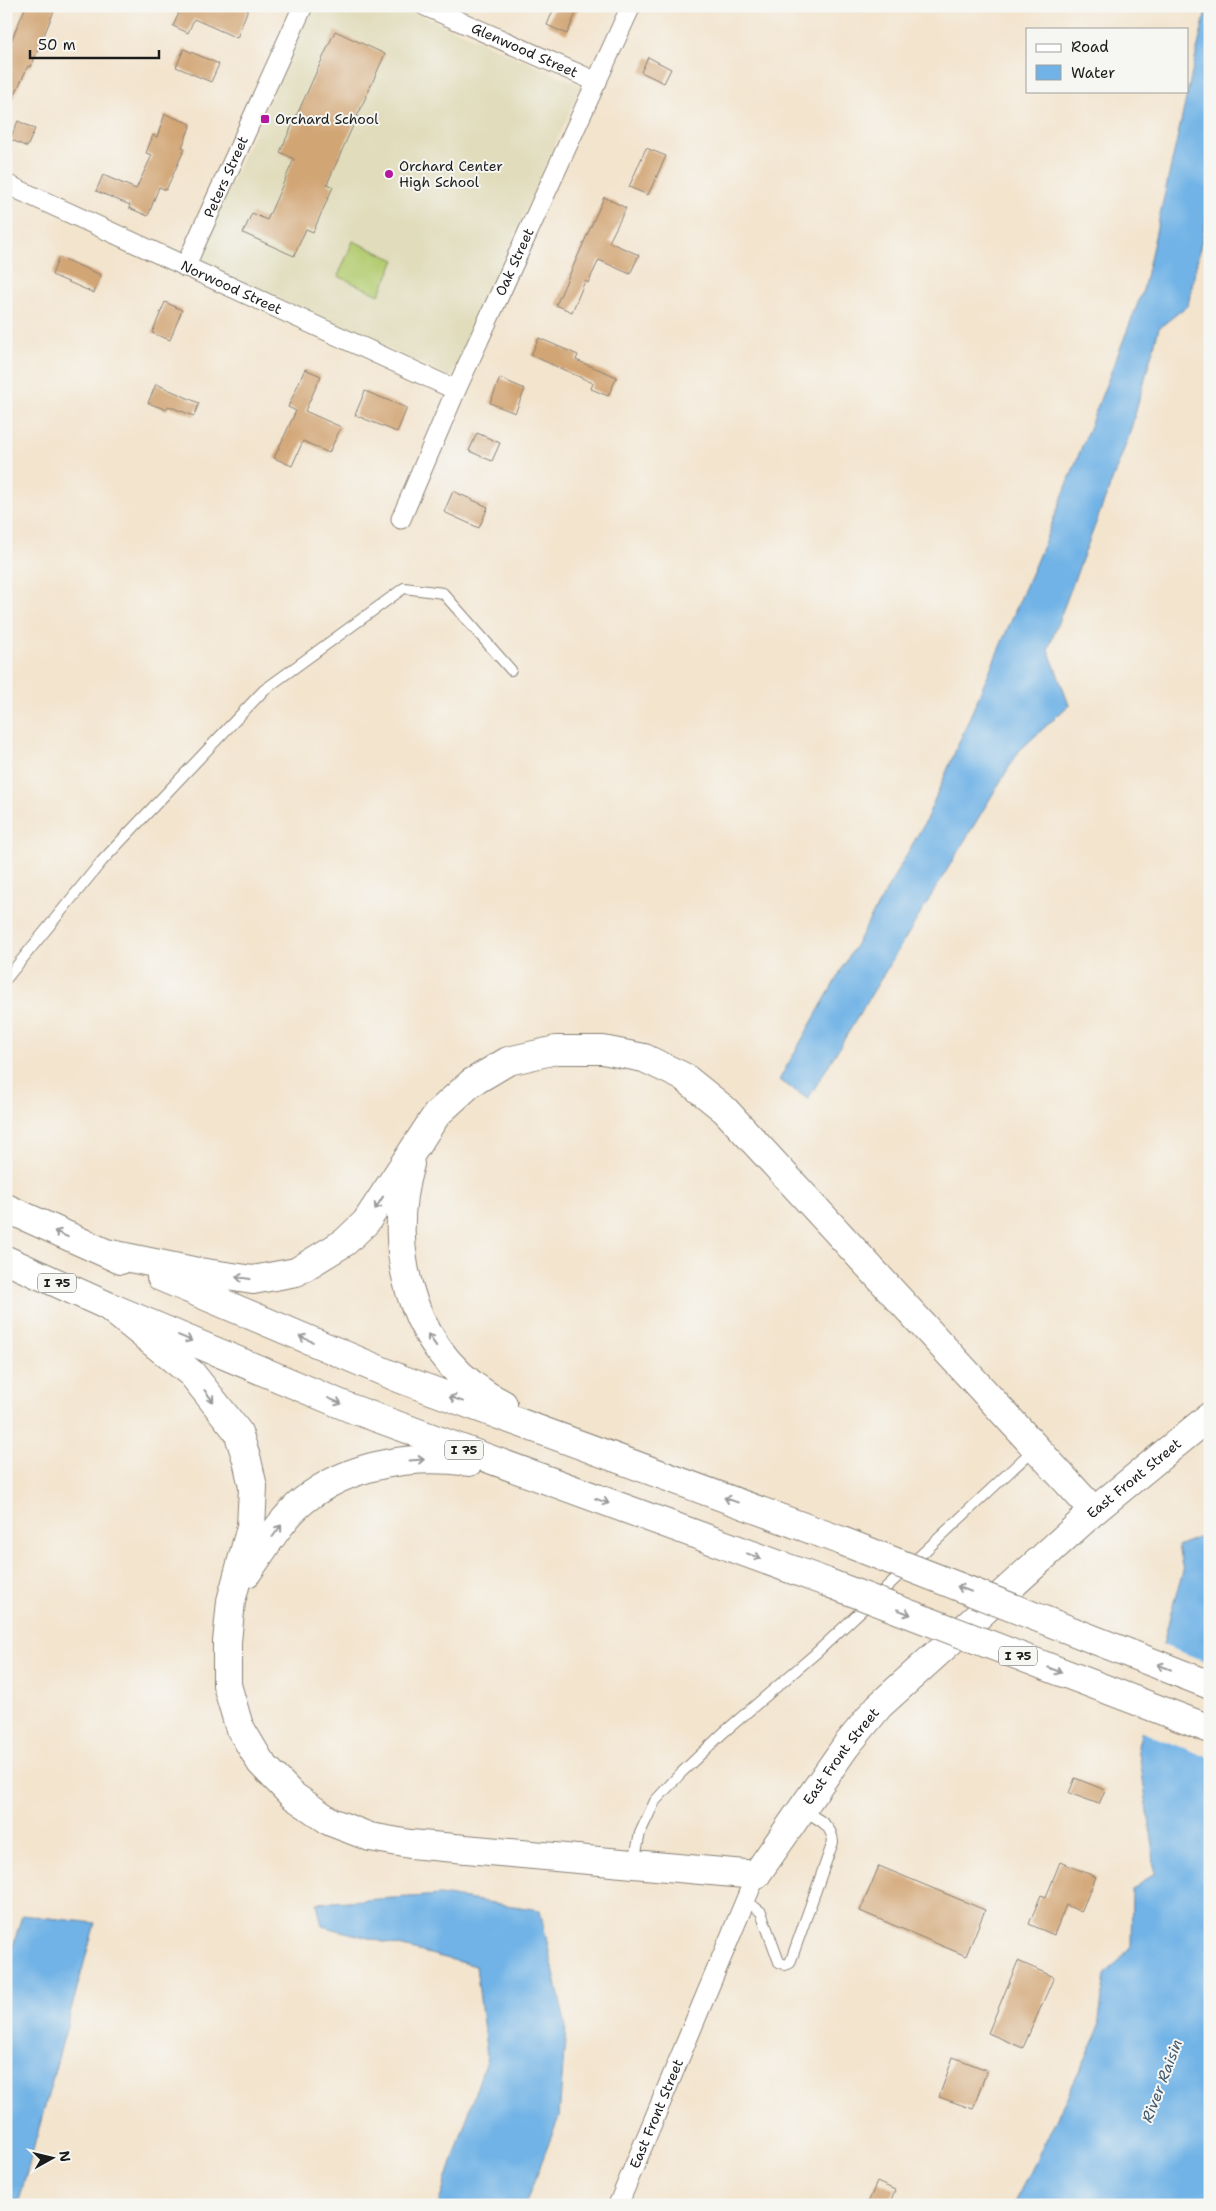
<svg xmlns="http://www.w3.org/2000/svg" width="1216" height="2211" font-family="'Shantell Sans',sans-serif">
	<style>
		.built { fill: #e1dcbb }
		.green { fill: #b3cc71; stroke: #687446 }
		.water { fill: #71b3e6; stroke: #466881 }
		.pier { fill: #f3e4ce }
		.building { fill: #d2a575 }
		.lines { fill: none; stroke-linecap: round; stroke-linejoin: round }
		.lane-casing { stroke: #888075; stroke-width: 12 }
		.street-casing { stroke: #888075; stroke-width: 21 }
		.secondary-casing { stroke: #888075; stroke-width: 30 }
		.highway-casing { stroke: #888075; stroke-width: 30 }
		.lane { stroke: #fff; stroke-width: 10 }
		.street { stroke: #fff; stroke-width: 19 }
		.secondary { stroke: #fff; stroke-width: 28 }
		.highway { stroke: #fff; stroke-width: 28 }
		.highway-bridge-casing { stroke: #888075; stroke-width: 30; stroke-linecap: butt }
		.highway-bridge { stroke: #fff; stroke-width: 28 }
		.oneway { stroke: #999 }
		.poi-dot { fill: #b5179e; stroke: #f6f6f2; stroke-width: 2 }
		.labels { text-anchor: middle; stroke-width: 4; stroke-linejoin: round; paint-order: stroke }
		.shield { fill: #f6f6f2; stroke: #5d5d5c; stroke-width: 1 }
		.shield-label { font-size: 12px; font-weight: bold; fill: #1c1c1c }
		.street-label { font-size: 14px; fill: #1c1c1c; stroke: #f6f6f2 }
		.poi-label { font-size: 14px; fill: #1c1c1c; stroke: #f6f6f2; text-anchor: start }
		.water-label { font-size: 15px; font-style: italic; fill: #3e586d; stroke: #f6f6f2 }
	</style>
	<rect width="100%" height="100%" fill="#f6f6f2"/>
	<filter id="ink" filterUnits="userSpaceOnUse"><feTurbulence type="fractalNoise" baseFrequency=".02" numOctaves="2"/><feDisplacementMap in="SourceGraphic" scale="10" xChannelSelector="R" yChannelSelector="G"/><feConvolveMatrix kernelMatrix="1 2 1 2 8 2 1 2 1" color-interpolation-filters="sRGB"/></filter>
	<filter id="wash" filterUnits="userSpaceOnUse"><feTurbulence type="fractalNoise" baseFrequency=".0096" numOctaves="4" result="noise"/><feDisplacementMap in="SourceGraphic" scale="20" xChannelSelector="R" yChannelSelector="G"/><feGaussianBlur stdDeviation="1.12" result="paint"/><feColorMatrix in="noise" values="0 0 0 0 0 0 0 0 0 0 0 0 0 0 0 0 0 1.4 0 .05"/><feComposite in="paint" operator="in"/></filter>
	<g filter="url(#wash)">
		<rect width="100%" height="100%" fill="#f3e4ce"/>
		<path class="built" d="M313 6H401L581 86 451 377 195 261Z"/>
		<path class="green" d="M353 241 395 260 379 295 338 276Z"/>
		<path class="water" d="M1207 6H1210V200L1188 305 1159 328 1129 436 1048 649 1069 705 1019 751 808 1099 779 1080 925 822 1045 541 1143 290Z
			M1210 1532V2205H1014L1097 2035 1105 1975 1131 1946 1132 1890 1154 1874 1153 1846 1138 1746 1171 1612 1183 1571 1178 1546Z
			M440 1895 540 1910 566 2027 559 2117 525 2205H438L487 2057 476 1966 322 1926 317 1903Z
			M22 1915 95 1923 18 2205H6V1971Z"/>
		<path class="pier" d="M1160 1644 1210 1663V1758L1139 1731Z"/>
		<g id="blocks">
			<path class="building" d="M26 6H56L31 67 28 66 6 114V53Z
				M164 6H249L237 38 194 19 188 33 173 26 179 13Z
				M555 6H579L567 34 547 25Z
				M335 31 385 54 327 184 333 187 313 232 306 229 294 256 243 233 252 213 267 220 294 159 280 152Z
				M184 49 219 64 211 82 176 67Z
				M648 57 671 69 664 83 641 72Z
				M165 114 191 124 182 147 185 148 166 190 159 187 148 216 129 208 130 205 96 191 103 175 136 189 152 155 146 153 153 135 157 137Z
				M18 121 35 129 27 147 10 139Z
				M646 148 666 156 648 195 629 187Z
				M604 197 626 208 609 242 639 255 630 274 599 260 588 283 585 281 572 312 556 305Z
				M59 257 101 275 94 293 52 275Z
				M165 302 182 310 170 340 152 333Z
				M539 338 578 355 576 360 617 377 608 396 591 389 593 383 531 355Z
				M305 369 321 376 305 411 341 427 329 453 303 441 292 466 274 458 296 411 288 407Z
				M500 378 525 389 515 413 490 403Z
				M156 384 199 403 194 416 168 406 167 410 148 403Z
				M365 391 407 408 397 432 355 415Z
				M477 433 500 443 492 461 469 451Z
				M453 491 488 507 479 528 444 512Z
				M1075 1778 1105 1790 1099 1804 1069 1793Z
				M1060 1862 1096 1877 1081 1912 1066 1905 1054 1935 1029 1924 1041 1895 1046 1897Z
				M879 1866 985 1910 966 1956 860 1911Z
				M1018 1961 1054 1977 1023 2048 988 2033Z
				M953 2057 987 2070 973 2109 939 2097Z
				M877 2182 895 2190 889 2205H867Z"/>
		</g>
	</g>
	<g filter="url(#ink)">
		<use href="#blocks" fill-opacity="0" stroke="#888075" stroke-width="1"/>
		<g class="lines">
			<defs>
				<path id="lane" d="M6 979 102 861 264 690 404 588 443 593 511 670
					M634 1862 640 1833 655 1801 681 1773 723 1733 815 1654 1034 1449
					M745 1900 761 1912 779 1962 785 1965 790 1963 833 1842C832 1824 816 1818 802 1810"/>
				<g id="street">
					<path id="s1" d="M425 6 597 82"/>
					<path id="s2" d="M6 184 456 390"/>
					<path id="s3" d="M185 267 303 6"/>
					<path id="s4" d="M401 519 456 390 631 6"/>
					<path id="s5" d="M618 2205 756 1875"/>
				</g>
				<g id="secondary">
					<path id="s6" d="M756 1875 846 1746 879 1706 1094 1511 1210 1416"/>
				</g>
				<path id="highway" d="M410 1164C383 1254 415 1361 503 1404
					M6 1208 121 1260
					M106 1253 193 1271 253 1280 296 1272 345 1242 366 1222 437 1114 471 1083 508 1061 556 1050H603L644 1058 684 1077 725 1110 1094 1511
					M6 1260 108 1306 350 1408 826 1582
					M161 1277 401 1379 842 1541
					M108 1306 192 1374 238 1432 247 1460 253 1487 251 1527 231 1601 227 1642V1685L239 1726 261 1763 292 1795 331 1822 370 1837 410 1844 756 1875
					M247 1573C264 1549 280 1520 303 1501 349 1464 412 1454 469 1462"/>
			</defs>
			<use href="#lane" class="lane-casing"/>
			<use href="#street" class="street-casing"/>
			<use href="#secondary" class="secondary-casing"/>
			<use href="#highway" class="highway-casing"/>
			<use href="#lane" class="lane"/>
			<use href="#street" class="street"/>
			<use href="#secondary" class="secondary"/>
			<use href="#highway" class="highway"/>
			<defs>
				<path id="highway-bridge" d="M842 1541 1210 1685
					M826 1582 1210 1729"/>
			</defs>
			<use href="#highway-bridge" class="highway-bridge-casing"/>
			<use href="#highway-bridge" class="highway-bridge"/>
		</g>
		<defs><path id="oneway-shaft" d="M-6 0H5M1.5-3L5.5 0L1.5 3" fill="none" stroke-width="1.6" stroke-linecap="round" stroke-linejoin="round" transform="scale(1.25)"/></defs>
		<g class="oneway">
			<use href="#oneway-shaft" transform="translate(379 1203) rotate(122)"/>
			<use href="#oneway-shaft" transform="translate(61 1234) rotate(-156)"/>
			<use href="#oneway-shaft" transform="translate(243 1278) rotate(-172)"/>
			<use href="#oneway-shaft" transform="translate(185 1338) rotate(23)"/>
			<use href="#oneway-shaft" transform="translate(306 1339) rotate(-157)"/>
			<use href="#oneway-shaft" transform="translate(432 1340) rotate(-125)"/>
			<use href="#oneway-shaft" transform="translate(209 1396) rotate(52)"/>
			<use href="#oneway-shaft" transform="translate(456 1399) rotate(-160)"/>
			<use href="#oneway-shaft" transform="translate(335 1401) rotate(23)"/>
			<use href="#oneway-shaft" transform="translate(417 1460) rotate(-4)"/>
			<use href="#oneway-shaft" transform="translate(731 1500) rotate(-160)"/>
			<use href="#oneway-shaft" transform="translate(602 1501) rotate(20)"/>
			<use href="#oneway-shaft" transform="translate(277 1531) rotate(-53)"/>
			<use href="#oneway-shaft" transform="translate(754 1556) rotate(20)"/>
			<use href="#oneway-shaft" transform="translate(964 1589) rotate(-159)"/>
			<use href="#oneway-shaft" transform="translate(904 1612) rotate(21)"/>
			<use href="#oneway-shaft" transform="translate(1164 1667) rotate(-159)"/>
			<use href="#oneway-shaft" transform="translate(1055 1670) rotate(21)"/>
		</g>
	</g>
	<g class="poi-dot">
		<rect x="260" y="114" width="10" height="10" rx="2.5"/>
		<circle cx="389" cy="174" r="5"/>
	</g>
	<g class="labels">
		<g class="shield">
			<rect x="38" y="1273.5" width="38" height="19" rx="4"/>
			<rect x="445" y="1440.5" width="38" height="19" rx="4"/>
			<rect x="999" y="1646.5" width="38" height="19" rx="4"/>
		</g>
		<g class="shield-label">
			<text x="57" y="1287">I 75</text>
			<text x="464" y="1454">I 75</text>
			<text x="1018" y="1660">I 75</text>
		</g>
		<g class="street-label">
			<text dy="5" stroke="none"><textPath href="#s1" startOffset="109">Glenwood Street</textPath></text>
			<text dy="5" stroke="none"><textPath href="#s3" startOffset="99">Peters Street</textPath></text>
			<text dy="5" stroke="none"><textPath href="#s4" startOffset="281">Oak Street</textPath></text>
			<text dy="5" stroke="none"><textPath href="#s2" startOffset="248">Norwood Street</textPath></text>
			<text dy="5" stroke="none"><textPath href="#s6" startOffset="551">East Front Street</textPath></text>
			<text dy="5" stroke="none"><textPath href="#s6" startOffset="146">East Front Street</textPath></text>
			<text dy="5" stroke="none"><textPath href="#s5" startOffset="99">East Front Street</textPath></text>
		</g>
		<g class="poi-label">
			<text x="275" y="124">Orchard School</text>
			<text x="399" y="171">Orchard Center<tspan x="399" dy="16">High School</tspan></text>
		</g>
		<g class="water-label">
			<text transform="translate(1162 2081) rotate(-69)" y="5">River Raisin</text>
		</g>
	</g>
	<rect width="1216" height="2211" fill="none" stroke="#f6f6f2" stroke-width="25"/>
	<rect x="1026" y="28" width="162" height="65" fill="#f6f6f2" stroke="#9f9f9c"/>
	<rect x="1036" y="44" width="25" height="8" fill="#ffffff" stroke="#9f9f9c"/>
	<text x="1071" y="52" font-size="15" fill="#1c1c1c">Road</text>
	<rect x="1036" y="65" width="25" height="15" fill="#71b3e6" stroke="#9f9f9c"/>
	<text x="1071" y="78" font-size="15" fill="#1c1c1c">Water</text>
	<g transform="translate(52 2158) rotate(82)" stroke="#f6f6f2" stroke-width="4" paint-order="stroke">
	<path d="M0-4L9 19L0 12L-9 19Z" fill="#1c1c1c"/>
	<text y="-8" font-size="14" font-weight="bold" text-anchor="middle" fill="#1c1c1c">N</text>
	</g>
	<path d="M30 50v8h129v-8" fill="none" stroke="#1c1c1c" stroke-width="2.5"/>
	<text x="38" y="50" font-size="15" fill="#1c1c1c" stroke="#f6f6f2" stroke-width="4" paint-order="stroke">50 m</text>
</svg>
